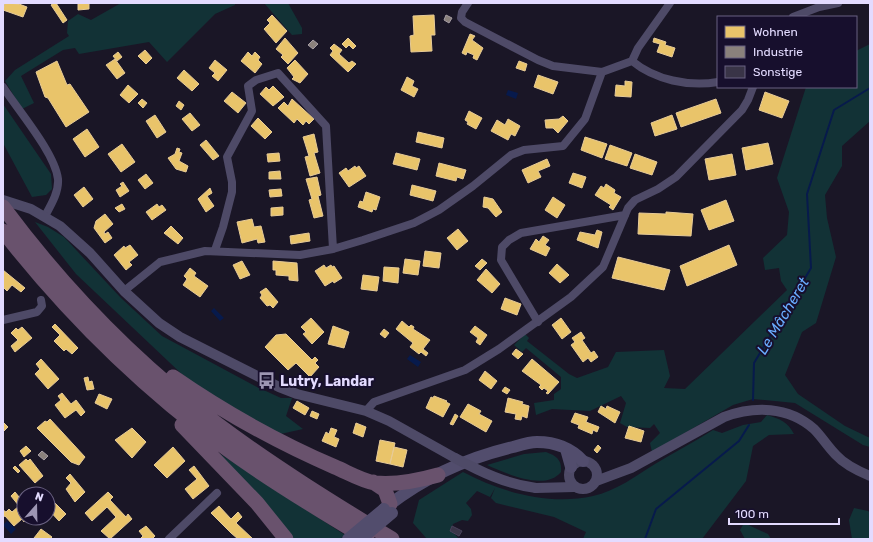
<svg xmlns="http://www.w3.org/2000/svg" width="873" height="542" font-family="Rubik,sans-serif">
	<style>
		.green { fill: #123236 }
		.water { fill: #071a4c }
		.homes { fill: #e9c46a; stroke: #e7cb97 }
		.industry { fill: #8a817c; stroke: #a59ca3 }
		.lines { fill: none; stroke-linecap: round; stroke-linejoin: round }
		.stream { stroke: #071a4c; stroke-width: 2 }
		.building { fill: #393447; stroke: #48415a }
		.minor { stroke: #4e4a67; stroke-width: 8 }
		.tertiary { stroke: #4e4a67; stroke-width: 10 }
		.secondary { stroke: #524d6d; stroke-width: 12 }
		.motorway { stroke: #69526d; stroke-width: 15 }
		.tertiary-bridge { stroke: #4e4a67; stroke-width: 10 }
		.secondary-bridge { stroke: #524d6d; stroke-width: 12 }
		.labels { text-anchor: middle; stroke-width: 4; stroke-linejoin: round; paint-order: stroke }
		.poi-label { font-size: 14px; font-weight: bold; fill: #e3dbff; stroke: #170f2d; text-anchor: start }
		.water-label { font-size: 15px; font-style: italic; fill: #69acff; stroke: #170f2d }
	</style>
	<rect width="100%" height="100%" fill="#1a1626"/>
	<path class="green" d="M121 3H235V5L215 14 167 62 149 42 79 54 75 48 63 50 21 76 34 103 22 109 5 81 15 70 69 36 67 33 68 21 78 14 91 20Z
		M264 3H288L302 28V34L292 35Z
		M870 44V121L842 146V166L825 195 827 218 836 257 816 323 802 332 785 375 798 394 845 426 870 438V447L863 445 795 403 753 399 733 405 652 452 650 443 660 433 654 424 650 428 627 427 620 423 626 403 621 396 590 411 552 409 536 415 534 403 554 400V394L561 389V377L526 348 522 352 514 345 525 334 529 338 527 341 569 374 577 378 608 367 616 352 664 350 670 376 664 388 685 389 787 290 781 281 779 268 765 270 763 258 787 235 789 212 777 178 806 87H856V51Z
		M3 104 51 174 52 189 46 195 32 197 3 143Z
		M35 222 48 227 64 237 121 298 162 336 257 387 281 398H292L286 416 303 429 276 435 187 379 76 274Z
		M767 415C780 419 788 422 794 434L769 435 753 446 746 481 702 539H583L586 532 554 517 496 503 491 498 495 488 490 497 477 491 466 503 471 509 472 515 468 521 462 520 453 524 451 530 459 539H427L413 523 419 500 463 472C501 492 549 506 593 496 616 491 636 476 655 464 675 452 694 442 713 430L722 433 743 425 761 422Z
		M211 448 345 535 340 539H292Z
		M546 452C557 456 562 460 561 472 545 492 505 473 487 465L524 454Z
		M854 508 868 511 870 513V539H852L849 520Z
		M744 523 768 534 771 539H745L740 530Z"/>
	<path class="water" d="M508 90 518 93 516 99 506 95Z
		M214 308 224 318 220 321 211 311Z
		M410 355 421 362 418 367 407 359Z
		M7 521 16 529 11 534 3 525Z"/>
	<path class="homes" d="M5 3 19 4 27 7 23 17 3 10Z
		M54 3H56L67 20 63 23 51 5Z
		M78 3H89V9L78 10Z
		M272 15 287 31 276 43 264 29 270 23 267 20Z
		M434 15 435 35H431L432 51 411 52 410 36 414 35 413 16Z
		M470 34 475 36 472 40 483 48 477 60 473 58 474 55 467 52 466 55 462 53Z
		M285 38 298 53 288 64 281 57 283 55 276 49Z
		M348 38 356 46 353 49 349 45 346 48 342 44Z
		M654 38 666 42 665 45 675 48 672 57 657 52 660 44 653 42Z
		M334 44 342 50 339 54 349 63 352 61 356 64 348 72 330 55 333 51 330 48Z
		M145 50 152 58 146 64 138 56Z
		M118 52 122 57 117 61 113 56Z
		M248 52 252 56 255 52 260 57 258 60 262 64 255 73 241 61Z
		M115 59 125 73 117 79 106 65Z
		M215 60 227 70 218 81 212 76 215 73 209 68Z
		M295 60 308 74 300 83 292 79 294 77 287 68Z
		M57 61 67 85 70 84 89 112 66 127 48 98 45 97 36 72Z
		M519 61 527 64 525 71 516 68Z
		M184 70 199 84 192 91 177 78Z
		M538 75 558 82 553 94 534 87Z
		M407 77 414 81 412 86 418 89 414 97 401 90Z
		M625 81 632 82 631 97 615 96 616 85 625 86Z
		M128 85 138 94 129 103 120 95Z
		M273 86 284 97 273 106 260 94 266 87 269 90Z
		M232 92 246 103 238 113 224 101Z
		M765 92 789 101 782 118 759 110Z
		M142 99 147 103 143 108 138 103Z
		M292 99 314 119 309 124 306 121 303 125 297 119 294 123 278 108 284 102 288 106Z
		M716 99 721 113 681 127 676 113Z
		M179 101 184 105 181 110 176 106Z
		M469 111 482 118 476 129 467 124 468 122 465 120Z
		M190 113 200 125 192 131 182 119Z
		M155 115 166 132 157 138 146 121Z
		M672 115 677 129 655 136 651 123Z
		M563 116 568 121 558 133 553 128H546L545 120 559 119Z
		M258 118 272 132 265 139 251 126Z
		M508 119 520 126 515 136 511 134 508 140 491 131 497 120 505 125Z
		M87 129 99 147 85 157 73 139Z
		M418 132 444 138 442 148 416 142Z
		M314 134 318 152 314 153 320 173 310 176 305 157 309 156 303 137Z
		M585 137 607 144 602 158 581 150Z
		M206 140 219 156 213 160 200 145Z
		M768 143 773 164 746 170 742 148Z
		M122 144 135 162 121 172 108 154Z
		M610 145 632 153 627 166 605 159Z
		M177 148 180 149 179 152 182 153 179 161 188 166 186 172 176 169 168 158 175 154Z
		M279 153 280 161 268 162 267 154Z
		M396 153 420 159 417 170 393 164Z
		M635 154 657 162 652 175 630 168Z
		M732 154 736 175 709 180 705 159Z
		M547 159 550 166 538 171 541 177 528 183 522 170Z
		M439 163 466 170 463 179 457 177 456 181 436 176Z
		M355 166 356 168 359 166 366 176 349 187 339 173 346 168 348 171Z
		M280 171 281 179H269V172Z
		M573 173 586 177 582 188 569 183Z
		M146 174 153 183 145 189 138 180Z
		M317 177 321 195 318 196 323 216 314 218 309 200 312 199 306 179Z
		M123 182 129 191 120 197 116 190 122 186 120 184Z
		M606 184 615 190 614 193 621 197 613 210 609 207 611 205 595 195 601 186 604 188Z
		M412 185 436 191 433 201 410 195Z
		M84 187 93 199 83 207 74 195Z
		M210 188 212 193 207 196 214 206 206 212 198 199Z
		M281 189 282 196 270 197 269 190Z
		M366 192 380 197 376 210 373 209 372 212 358 207 360 201 363 202Z
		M484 197 493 199 502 212 496 217 488 208 483 207Z
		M553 197 565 205 557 218 545 210Z
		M726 200 734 221 709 230 701 210Z
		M122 204 125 209 119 212 115 208Z
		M157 204 159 207 162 205 166 210 152 220 146 212Z
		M283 207V215L271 216V208Z
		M666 212 693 214 691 236 638 234 639 213 666 214Z
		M105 214 113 224 104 232 105 234 108 232 112 238 105 243 94 228 96 221Z
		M252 219 254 227 261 226 265 242 258 243 257 239 242 243 237 222Z
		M171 226 183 238 178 244 164 233Z
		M458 229 468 241 457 250 447 238Z
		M597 230 602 232 598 248 577 240 580 232 595 235Z
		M309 233 310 241 291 244 290 236Z
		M543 236 549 240 545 245 550 248 546 256 530 249 536 239 539 242Z
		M130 245 138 255 129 262 132 265 126 270 114 255 124 246 125 248Z
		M729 245 737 265 687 286 680 266Z
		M425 251 441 253 439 268 423 266Z
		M618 257 670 270 664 290 612 278Z
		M405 259 420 261 418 275 403 273Z
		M482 259 487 263 480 270 475 266Z
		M242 261 250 275 240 279 233 265Z
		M273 261 297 263 298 281 289 280V276L276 275V270H273Z
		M557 264 569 275 560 283 549 273Z
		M324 265 326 268 331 265 332 267 334 266 342 278 334 283 333 281 325 286 315 271Z
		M384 267 399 268 398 283 383 281Z
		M190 268 196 273 194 276 208 286 200 297 183 285 187 279 184 276Z
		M486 269 500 284 492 293 477 280Z
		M3 270 25 288 21 292 12 285 7 291 3 287Z
		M363 275 379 277 377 291 361 289Z
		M266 288 278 302 273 308 270 305 267 306 260 298 262 295 260 292Z
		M505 298 521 304 517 315 501 309Z
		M311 318 324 332 312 344 303 334 306 332 301 327Z
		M561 318 571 332 562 339 552 325Z
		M402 321 409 327 411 325 414 327 413 329 430 340 423 349 428 353 426 356 421 352 419 354 410 347 413 343 396 329Z
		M55 324 78 348 72 354 66 349 64 351 54 341 60 335 52 327Z
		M333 326 349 332 344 348 328 344Z
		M475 326 487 335 480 345 476 342 478 338 470 332Z
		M22 327 32 338 15 352 11 346 18 340 11 333 16 328 18 330Z
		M384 329 389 333 385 338 380 334Z
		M581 332 585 338 582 340 591 353 594 351 598 357 591 362 588 358 583 362 571 345 575 342 572 338Z
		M286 334 312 360 315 357 318 360 315 363 319 367 310 377 296 363 288 370 265 347 276 335Z
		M516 349 523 354 518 359 512 354Z
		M41 359 59 379 48 389 35 374 40 369 36 364Z
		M532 359 559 382 548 394 546 393 548 391 544 388 542 390 539 387 541 385 522 371Z
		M485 371 497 381 491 389 479 380Z
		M88 377 89 382 92 381 94 389 87 390 84 378Z
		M505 387 510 390 507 394 502 391Z
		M62 393 71 404 76 400 85 412 81 416 76 410 65 418 55 405 61 400 58 396Z
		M99 394 112 399 107 409 95 403Z
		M434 396 447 401 446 402 450 404 443 417 426 408 431 397 433 398Z
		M508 398 523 402 522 404 529 406 527 418 522 416 521 420 515 419 516 414 505 412Z
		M297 401 309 408 305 415 293 408Z
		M468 404 481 411 479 414 492 421 486 432 460 417Z
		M601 406 606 409 607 406 620 412 615 423 598 412Z
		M312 411 319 414 317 419 310 416Z
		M575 413 588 417 586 422 599 427 597 432 593 430 592 434 578 428 579 425 571 422Z
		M455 414 458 416 453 425 450 424Z
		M50 419 85 457 79 465 71 462 37 428 45 421 47 422Z
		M3 422 8 427 3 432Z
		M356 423 366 427 363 437 353 433Z
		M629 426 644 431 641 442 625 438Z
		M132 428 146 442 132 458 115 440Z
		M331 428 337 430 334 437 339 439 336 447 322 441 326 432 329 434Z
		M380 440 395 443 390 464 376 461Z
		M598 445 601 448 597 453 594 450Z
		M26 446 31 451 24 457 20 451Z
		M173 447 185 461 167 478 154 465Z
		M394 447 407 450 403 467 390 464Z
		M26 459 28 461 30 459 43 476 35 483 19 465Z
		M15 466 20 471 18 473 13 468Z
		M194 466 209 486 193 499 185 489 197 479 189 470Z
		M70 474 85 492 75 502 66 489 71 483 66 478Z
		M15 492 24 503V518H28L24 522 22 519 14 526 5 516 3 517V510L6 512 9 509 12 512 19 506 11 496Z
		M108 492 113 497 110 500 126 517 128 514 132 519 110 539 101 531 116 517 107 507 92 521 85 513Z
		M54 502 66 514 59 521 48 509V506Z
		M219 506 231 519 238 512 242 517 236 523 253 539H238L231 533 211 513Z
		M146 526 155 536 152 539H140L143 536 139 531Z
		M41 529 52 537 50 539 34 538Z"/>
	<path class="industry" d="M446 15 452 18 449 23 444 20Z
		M313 40 318 44 313 49 308 45Z
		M42 451 48 456 44 460 38 455Z"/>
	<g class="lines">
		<path class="stream" d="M753 400 754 363 811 268 807 194 834 110 870 88
			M645 539 656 509 739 441 749 425"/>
	</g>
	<path class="building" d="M452 526 462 531 459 536 450 531Z"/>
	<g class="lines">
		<path class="minor" d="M468 3 462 12 461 18 465 22 538 60 553 66 602 72 632 61C655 80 689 87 718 82
			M793 17 819 7 838 3
			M632 61 638 48 670 3
			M3 87C18 110 55 153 58 179 59 192 51 205 45 216
			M215 250 223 227 232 192V182L227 157 252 111 248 86 256 80 278 73 326 126 333 249
			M124 291 160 262 205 251 300 255 333 249 363 240 414 223 439 210 473 186 511 155 524 150 563 146 585 119 602 72
			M3 320 37 312 42 306 41 300
			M538 322 501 260 502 247 509 240 521 233 625 215
			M366 411 374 402 465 370 499 349 571 297 603 267 628 208 635 200 658 189 676 177 742 110 748 100 753 87
			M169 539 217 493"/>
		<path class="tertiary" d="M3 200 31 209 60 226 90 253 124 291 159 323 180 337 279 387 297 394 366 411 389 421 455 458
			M569 475a14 14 0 1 1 28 0a14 14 0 1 1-28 0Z
			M596 481 631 468 724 417C754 406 788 406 814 429 822 437 828 447 836 455 845 465 858 471 870 476
			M536 488 574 487"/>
		<path class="secondary" d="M566 449 571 467
			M384 509C421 479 467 458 513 447 520 445 529 442 537 442 554 442 571 448 583 461"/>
		<path class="motorway" d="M3 207C64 289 136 363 217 424 273 466 333 503 392 539
			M3 231C68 314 142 387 227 449 272 482 320 510 367 539
			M173 377C225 413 277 442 335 467 347 472 362 481 375 483 397 485 417 481 438 475
			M182 425 257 503 286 539
			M373 482 385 490 390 504"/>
		<path class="tertiary-bridge" d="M455 458C481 472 506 484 536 488"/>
		<path class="secondary-bridge" d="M348 539 384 509
			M361 539 392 513"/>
	</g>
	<defs>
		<symbol id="bus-bare" viewBox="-9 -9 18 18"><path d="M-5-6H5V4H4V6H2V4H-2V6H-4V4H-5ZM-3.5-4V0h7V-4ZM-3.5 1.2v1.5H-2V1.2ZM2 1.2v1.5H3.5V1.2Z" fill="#9d96b3" stroke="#170f2d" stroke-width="2.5" paint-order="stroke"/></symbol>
	</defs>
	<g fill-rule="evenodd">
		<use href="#bus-bare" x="254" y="368" width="25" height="25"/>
	</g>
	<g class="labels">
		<g class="poi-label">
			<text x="280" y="386">Lutry, Landar</text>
		</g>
		<g class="water-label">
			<text transform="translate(783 316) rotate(-59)" y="5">Le Mâcheret</text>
		</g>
	</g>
	<rect width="873" height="542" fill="none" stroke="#e3dbff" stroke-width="8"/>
	<rect x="717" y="16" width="140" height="72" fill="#170f2d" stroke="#696181"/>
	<rect x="725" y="26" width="20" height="12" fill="#e9c46a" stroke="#696181"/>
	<text x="753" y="36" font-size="12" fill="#e3dbff">Wohnen</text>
	<rect x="725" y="46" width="20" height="12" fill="#8a817c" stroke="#696181"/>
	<text x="753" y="56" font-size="12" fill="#e3dbff">Industrie</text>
	<rect x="725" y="66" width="20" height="12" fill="#393447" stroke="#696181"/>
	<text x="753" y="76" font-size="12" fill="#e3dbff">Sonstige</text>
	<g transform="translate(36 506) rotate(20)"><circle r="19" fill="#170f2d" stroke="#696181"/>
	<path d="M0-3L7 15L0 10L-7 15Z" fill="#9d96b3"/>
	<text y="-6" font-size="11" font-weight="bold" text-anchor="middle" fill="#e3dbff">N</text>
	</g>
	<path d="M729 518v6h110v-6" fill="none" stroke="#e3dbff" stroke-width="2"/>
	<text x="735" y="518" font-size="12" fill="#e3dbff" stroke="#170f2d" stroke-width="3" paint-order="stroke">100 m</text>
</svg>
